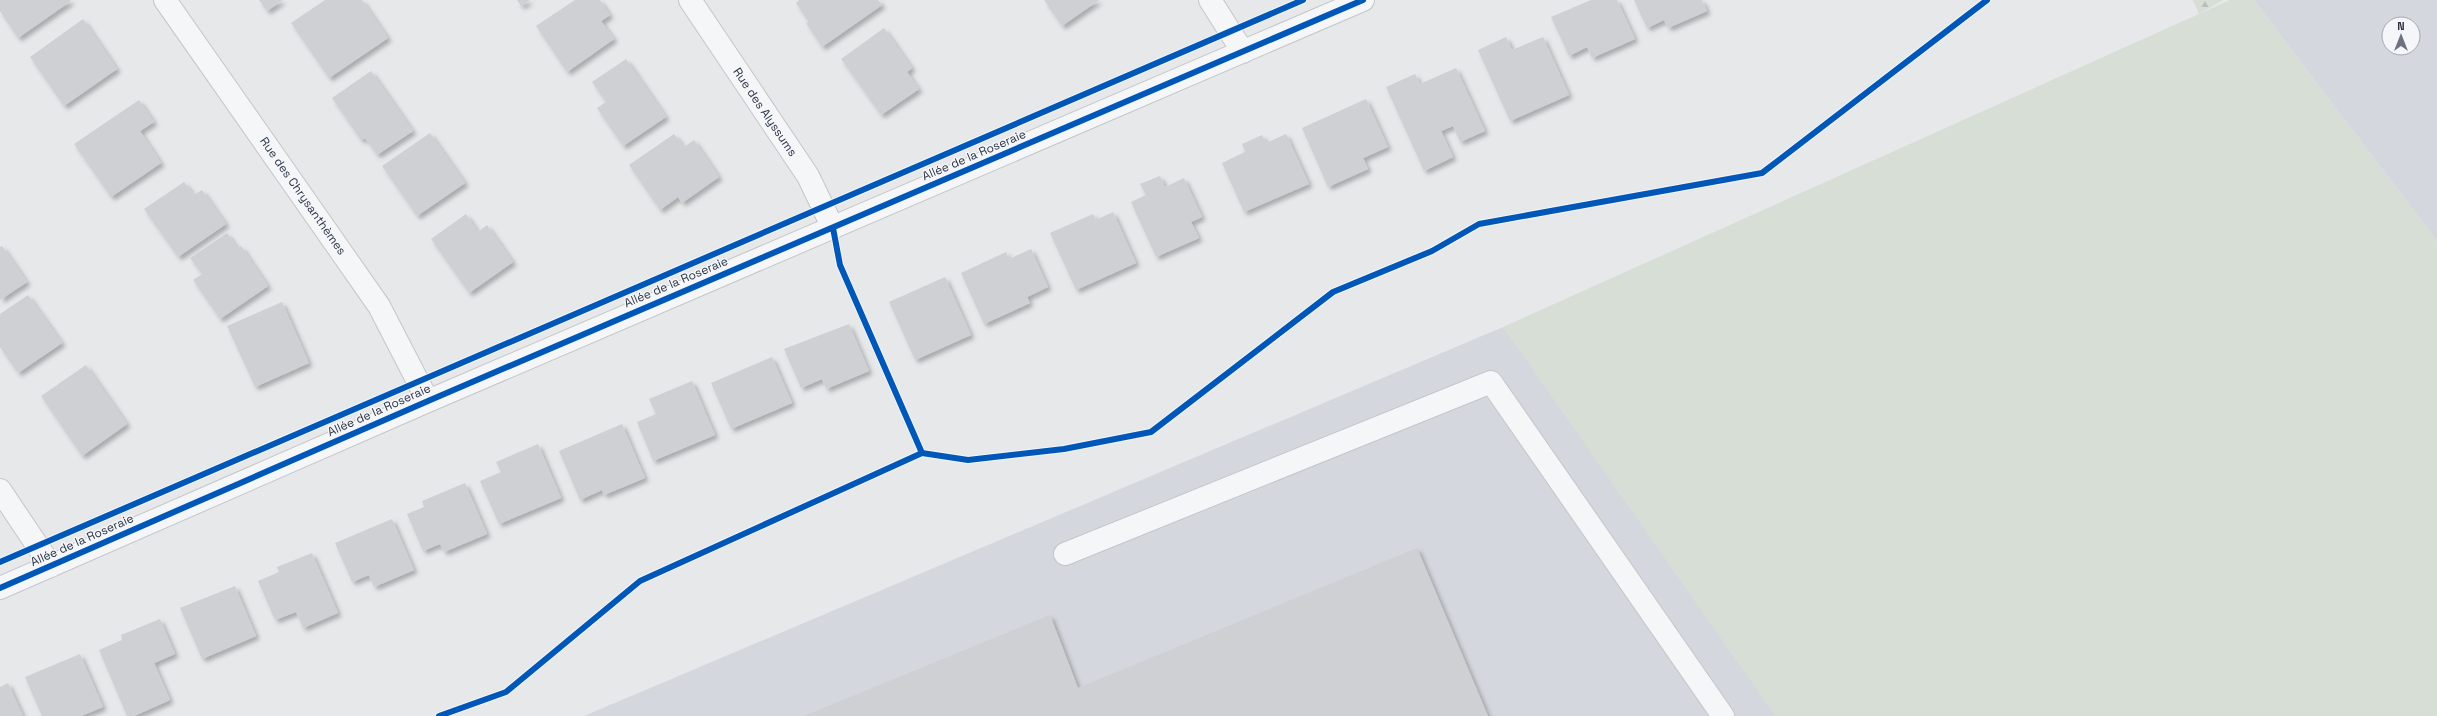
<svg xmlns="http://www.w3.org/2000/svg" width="2437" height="716" font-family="'Space Grotesk',sans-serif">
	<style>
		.built { fill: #d4d7dd; fill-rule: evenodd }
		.grass { fill: #d6ded6 }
		.forest { fill: url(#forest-firs) }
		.building { fill: #ced0d3; filter: url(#shadow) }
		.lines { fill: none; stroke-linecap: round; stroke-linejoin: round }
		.minor-casing { stroke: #c4c6c8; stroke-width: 24 }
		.minor { stroke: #f5f6f7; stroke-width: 22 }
		.cycleway-casing { stroke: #f4f6f9; stroke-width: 8 }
		.cycleway { stroke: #0057b8; stroke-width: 6 }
		.labels { text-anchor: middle; stroke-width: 3; stroke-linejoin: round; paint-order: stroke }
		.street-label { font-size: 12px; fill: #2b3445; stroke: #f4f6f9 }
	</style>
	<defs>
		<pattern id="forest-firs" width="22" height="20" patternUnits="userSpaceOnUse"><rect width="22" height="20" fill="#d6ded6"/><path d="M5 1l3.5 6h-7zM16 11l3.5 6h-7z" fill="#b8bfb9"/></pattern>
		<filter id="shadow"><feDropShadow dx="3.5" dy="3.5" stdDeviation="2" flood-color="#0004"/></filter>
	</defs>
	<rect width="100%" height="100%" fill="#e6e8ea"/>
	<path class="built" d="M2254 0H2437V241ZM2389 24H2413V48H2389Z
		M1503 327 1793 716H584Z"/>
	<path class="grass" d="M2230 0H2254L2437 241V716H1775L1503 327Z"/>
	<path class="forest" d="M2193 0H2223L2199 14Z"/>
	<path class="building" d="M0 0H70L71 1 18 38 0 11Z
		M259 0H283L267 11Z
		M325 0H362L388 38 329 78 291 23Z
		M517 0H530L521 6Z
		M575 0H600L610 15 601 21 614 39 567 72 536 26Z
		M799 0H878L882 5 822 47 806 23 809 22 796 3Z
		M1044 0H1099L1062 26Z
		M1591 0H1617L1635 39 1592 58 1587 47 1569 56 1551 17Z
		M1634 0H1702L1707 11 1668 28 1664 20 1647 28Z
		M83 19 117 69 64 106 30 57Z
		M884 28 912 68 907 72 919 89 881 115 841 59Z
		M1506 37 1512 50 1543 37 1569 95 1510 121 1478 50Z
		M626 59 666 117 623 146 597 108 606 102 592 82Z
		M1456 68 1485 131 1460 142 1453 126 1441 131 1453 157 1424 171 1386 87 1415 74 1420 84Z
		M371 71 413 131 377 155 365 138 361 140 332 98Z
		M1366 99 1388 147 1363 158 1368 169 1328 187 1302 128Z
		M139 100 154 122 140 131 161 163 111 197 74 144Z
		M430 133 465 183 417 216 382 166Z
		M674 134 684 147 694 140 719 177 682 203 678 197 660 210 629 165Z
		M1286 134 1309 184 1244 212 1222 163 1245 152 1242 144 1262 135 1266 143Z
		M1160 176 1165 187 1184 178 1202 217 1191 222 1199 238 1156 257 1131 202 1146 195 1140 184Z
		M184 182 194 195 202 190 226 224 178 257 144 209Z
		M1113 212 1136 263 1076 290 1050 233 1093 214 1096 220Z
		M466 214 478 232 487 225 513 262 469 293 431 239Z
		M227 233 238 249 241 246 268 286 220 319 193 280 202 274 190 258Z
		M2 246 27 282 0 300V247Z
		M1031 249 1048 287 1027 297 1030 303 984 324 961 273 1006 252 1009 259Z
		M945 277 971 335 915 360 889 302Z
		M28 295 62 343 18 373 0 347V314Z
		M282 302 309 363 255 387 227 326Z
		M849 324 869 371 826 389 822 379 801 388 784 349Z
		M772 357 792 403 731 429 711 383Z
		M86 365 127 424 82 456 41 396Z
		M692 381 715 435 653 461 637 422 656 414 649 399Z
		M622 424 645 478 604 495 602 490 580 500 559 451Z
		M538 444 561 498 499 524 480 481 501 472 496 462Z
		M465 483 487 534 444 552 440 544 423 551 407 514 424 507 422 501Z
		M392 519 414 570 374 587 369 575 352 582 335 543Z
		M1417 548 1488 716H804L1050 615 1078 688Z
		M312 553 338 613 303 628 296 612 275 620 258 581 279 572 277 567Z
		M235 586 256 636 202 659 180 608Z
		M160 619 175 654 154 663 170 700 134 716H127L99 650 122 640 121 635Z
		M80 654 103 707 81 716H42L25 677Z
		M8 683 23 716H0V687Z"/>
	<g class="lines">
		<defs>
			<path id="minor" d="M165 0 379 306 428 401
				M690 0 808 176 833 228
				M1210 0 1243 52
				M0 490 51 566
				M1065 554 1491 382 1723 716
				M0 588 428 401 1363 0"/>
		</defs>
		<use href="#minor" class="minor-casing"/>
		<use href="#minor" class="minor"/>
		<defs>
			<path id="cycleway" d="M833 228 840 265 922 453
				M0 562 1303 0
				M0 588 428 401 1363 0
				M439 716 506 692 640 581 922 453 968 460 1064 449 1151 432 1333 292 1432 251 1479 224 1762 173 1987 0"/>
		</defs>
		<use href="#cycleway" class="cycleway-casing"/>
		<use href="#cycleway" class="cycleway"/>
	</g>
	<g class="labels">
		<g class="street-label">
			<text transform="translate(765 112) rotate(56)" y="4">Rue des Alyssums</text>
			<text transform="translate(974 155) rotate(-23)" y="4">Allée de la Roseraie</text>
			<text transform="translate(303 196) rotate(55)" y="4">Rue des Chrysanthèmes</text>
			<text transform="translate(676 282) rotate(-23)" y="4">Allée de la Roseraie</text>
			<text transform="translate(379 410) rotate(-24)" y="4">Allée de la Roseraie</text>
			<text transform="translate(82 540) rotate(-24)" y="4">Allée de la Roseraie</text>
		</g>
	</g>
	<g transform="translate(2401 36)"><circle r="19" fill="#f4f6f9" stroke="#a4a8b1"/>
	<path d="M0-3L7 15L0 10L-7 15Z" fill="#6c737f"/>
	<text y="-6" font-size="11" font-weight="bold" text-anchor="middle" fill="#2b3445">N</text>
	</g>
</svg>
